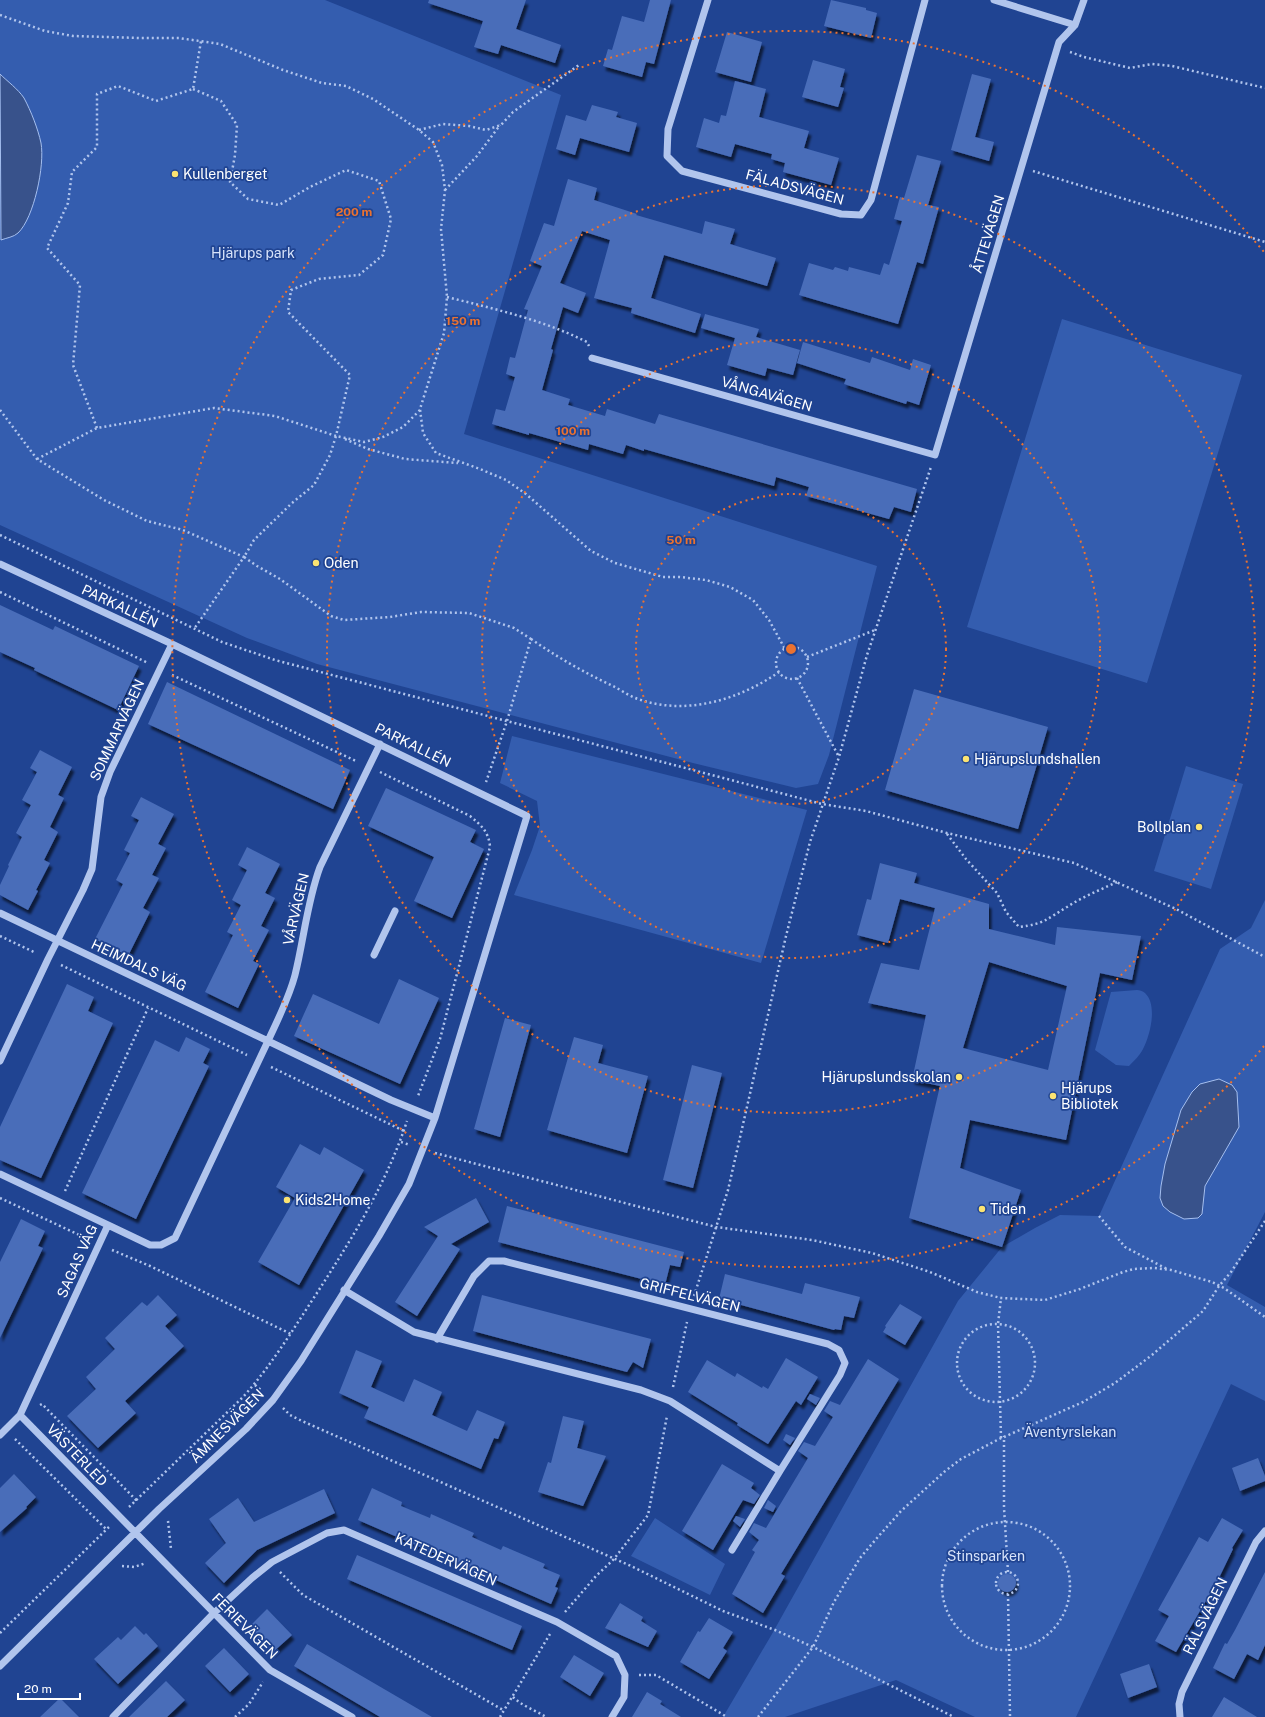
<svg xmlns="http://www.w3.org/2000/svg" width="1265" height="1717" font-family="'Public Sans',sans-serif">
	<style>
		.green { fill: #345daf }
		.water { fill: #38528b; stroke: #a5bfef }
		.building { fill: #496db9; fill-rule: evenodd; filter: url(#shadow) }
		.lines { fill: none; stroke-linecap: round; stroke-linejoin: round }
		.path { stroke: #b1c5ed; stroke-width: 2.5; stroke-dasharray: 2 3; stroke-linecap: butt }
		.minor { stroke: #b1c5ed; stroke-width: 7 }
		.ring { fill: none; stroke: #eb7230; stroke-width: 2; stroke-dasharray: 2 4 }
		.poi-dot { fill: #fbe372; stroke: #204492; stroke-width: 1.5 }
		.labels { text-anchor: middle; stroke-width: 3.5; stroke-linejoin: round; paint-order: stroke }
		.poi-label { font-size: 14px; fill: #fff; stroke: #204492; text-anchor: start }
		.street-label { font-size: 14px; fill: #fff; stroke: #204492 }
		.park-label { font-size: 14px; fill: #d7e3fa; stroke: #204492 }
		.centre { fill: #eb7230; stroke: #204492; stroke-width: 2 }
		.ring-label { font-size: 12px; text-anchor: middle; font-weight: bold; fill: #eb7230; stroke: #204492; stroke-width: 3.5; stroke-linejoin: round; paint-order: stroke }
	</style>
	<defs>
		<filter id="shadow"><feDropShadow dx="2.5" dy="4.5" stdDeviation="1" flood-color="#0009"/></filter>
	</defs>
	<rect width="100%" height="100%" fill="#204492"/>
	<path class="green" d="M0 0H325L561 95 464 434 877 566 829 755 818 784 796 788 693 763 317 664 247 638 0 525Z
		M1062 319 1242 375 1147 683 967 627Z
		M512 736 807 810 761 963 514 895 532 850 540 826 537 801 500 783Z
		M1186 766 1243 784 1211 889 1154 871Z
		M1265 900V1212L1227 1285 1265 1307V1401L1231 1384 1076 1717H975L896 1680 785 1717H723L772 1634 958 1301 1002 1247 1035 1228 1060 1215 1099 1216 1220 949 1251 928Z
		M1137 990C1139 990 1143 991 1145 993 1158 1005 1150 1036 1143 1049 1140 1055 1134 1061 1129 1066L1116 1065 1095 1050 1111 992Z
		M655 1518 725 1564 710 1595 631 1556Z"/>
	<path class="water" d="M0 74C7 81 18 89 24 98 31 111 38 129 41 143 45 165 34 218 18 233 14 237 6 238 1 240Z
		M1219 1079 1232 1085 1237 1092 1239 1127 1205 1186 1202 1214 1198 1218 1184 1219 1170 1212 1163 1206 1160 1198 1161 1186 1165 1164 1181 1110 1192 1092 1200 1084Z"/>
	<path class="building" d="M429 0H526L516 29 561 45 555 63 501 45 498 54 474 47 483 21 428 3Z
		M650 0H671L654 64 646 62 642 77 603 66 608 49 612 50 622 16 644 22Z
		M831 0 866 8V10L877 13 871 38 824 26Z
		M727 32 762 42 751 82 715 72Z
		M813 60 845 69 840 87 844 88 838 107 802 97Z
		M972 74 991 79 975 137 994 142 989 161 951 150Z
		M735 81 766 89 759 117 809 131 804 148 839 158 831 185 783 172 785 163 771 159 772 154 735 144 731 157 696 147 704 118 719 123 721 115 726 116Z
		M592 105 618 112 616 117 637 123 629 152 580 138 575 155 556 149 566 115 586 121Z
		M917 155 941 161 928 205 939 207 923 264 917 262 898 324 799 295 809 263 833 270 835 267 848 271 849 267 880 275 884 263 889 265 902 221 894 219 900 197 904 198Z
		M568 179 597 188 594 200 637 214 636 215 702 234 705 221 735 229 730 244 776 258 767 286 664 255 651 298 701 314 695 333 631 313 632 308 594 298 610 240 582 231 560 283 586 293 578 313 563 307 551 349 553 350 542 390 570 399 568 405 605 416 607 409 655 424 659 414 917 489 911 512 894 507 889 519 806 496 809 487 776 477 774 486 644 449V451L626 445 623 454 589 444 588 450 529 433V435L492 424 496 409 505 411 515 377 506 374 510 357 515 358 528 310 524 309 542 266 530 261 544 223 554 226Z
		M705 314 759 329 756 337 800 350 793 375 767 368 765 376 727 365 735 338 701 328Z
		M803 342 870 363 872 357 910 370 913 359 931 365 919 405 907 401 906 404 844 384 846 379 797 363Z
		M0 605 53 630 55 626 139 666 118 710 34 670 35 668 0 652Z
		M167 682 350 770 333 809 148 724Z
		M914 689 1048 727 1018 829 885 790Z
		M40 750 72 767 58 795 64 798 50 827 58 832 44 860 50 863 36 890 38 891 28 910 0 895V885L9 866 8 865 22 837 16 833 31 805 22 800 37 772 30 768Z
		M386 788 476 830 470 842 484 849 452 918 414 901 434 857 368 826Z
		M141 797 174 814 158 844 166 848 152 875 159 878 143 908 150 912 128 956 95 939 123 884 116 880 130 853 124 850 139 820 131 816Z
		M247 847 280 864 265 893 275 898 261 926 269 930 253 961 259 964 238 1008 205 992 233 935 227 932 241 905 232 900 247 870 238 865Z
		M880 863 917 873 914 883 989 904V929L1055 945 1057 927 1141 936 1132 980 1100 973 1066 1140 970 1120 960 1168 1021 1190 1002 1247 909 1218 940 1086 912 1080 926 1015 868 1003 881 963 919 970 935 908 900 899 888 943 857 935 867 899 871 900ZM989 962 1067 986 1048 1070 963 1048Z
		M399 979 439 998 400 1084 294 1036 313 994 379 1024Z
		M67 984 94 997 88 1011 113 1023 41 1178 0 1160V1127Z
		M505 1018 531 1025 500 1137 474 1129Z
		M186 1037 210 1049 203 1063 209 1066 136 1219 82 1193 155 1040 179 1052Z
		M574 1037 603 1045 598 1063 648 1076 627 1153 547 1130Z
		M692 1065 722 1073 693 1188 663 1180Z
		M300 1144 320 1155 324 1147 364 1170 299 1285 258 1262 295 1198 276 1187Z
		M476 1198 489 1222 451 1244 460 1249 417 1316 395 1302 438 1236 424 1227Z
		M507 1206 684 1252 680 1267 670 1265 665 1285 498 1242Z
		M21 1219 45 1231 38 1246 43 1248 0 1338V1262Z
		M725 1274 802 1294 805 1283 860 1297 854 1318 844 1316 841 1330 835 1329 834 1330 719 1299Z
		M158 1295 177 1315 165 1326 184 1346 125 1401 136 1413 98 1448 67 1416 96 1389 86 1377 115 1349 105 1338 142 1302 147 1306Z
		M482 1295 651 1339 643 1368 633 1362 627 1372 473 1331Z
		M900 1304 922 1317 905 1345 883 1332 886 1327 885 1326Z
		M356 1350 382 1361 371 1387 404 1402 414 1379 442 1392 432 1415 467 1431 477 1410 505 1422 498 1439 494 1438 481 1469 364 1418 369 1407 339 1393Z
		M786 1358 818 1377 801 1405 796 1401 768 1444 737 1425 738 1423 688 1392 707 1360 735 1377 737 1373 762 1388 763 1386 768 1389Z
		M868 1359 899 1379 781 1574 785 1576 763 1613 732 1594 755 1552 752 1550 759 1540 749 1532 754 1523 766 1528 808 1458 798 1451 804 1442 815 1446 833 1417 824 1411 830 1401 840 1405Z
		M810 1394 820 1398 816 1405 807 1399Z
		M563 1416 584 1421 577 1448 606 1456 583 1506 538 1492 548 1462 551 1463Z
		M786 1434 795 1438 790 1445 783 1440Z
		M1258 1458 1265 1476V1481L1240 1491 1232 1468Z
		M722 1464 754 1483 751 1488 760 1495 754 1504 743 1500 713 1550 682 1531Z
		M14 1474 36 1497 26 1507 27 1508 0 1532V1488Z
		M372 1488 402 1502 401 1506 430 1518 431 1514 474 1533 472 1537 501 1550 503 1546 545 1564 543 1568 560 1575 555 1587 558 1588 551 1604 358 1520Z
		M324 1489 335 1513 257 1550 224 1583 205 1563 226 1543 209 1519 238 1498 254 1522Z
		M768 1500 776 1506 773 1512 764 1508Z
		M736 1516 745 1519 740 1527 733 1521Z
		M1222 1518 1243 1530 1232 1548 1233 1549 1217 1582 1176 1652 1155 1641 1169 1616 1158 1610 1199 1537 1208 1542Z
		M357 1555 522 1626 512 1650 347 1579Z
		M1265 1572V1645L1258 1660 1247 1654 1234 1679 1213 1668 1225 1643 1227 1644 1235 1630Z
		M998 1583a9 9 0 1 1 18 0a9 9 0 1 1-18 0Z
		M620 1603 643 1617 641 1621 657 1631 648 1647 605 1628Z
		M267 1609 292 1635 272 1653 248 1628Z
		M709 1618 733 1632 723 1648 727 1651 709 1679 680 1662 698 1631 700 1632Z
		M135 1626 144 1635 146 1633 158 1646 118 1684 94 1659 118 1637 121 1640Z
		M307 1644 348 1668 432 1717H380L294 1666Z
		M224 1648 249 1674 230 1692 205 1666Z
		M574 1655 604 1673 590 1696 560 1677Z
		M1149 1664 1157 1687 1128 1698 1120 1674Z
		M166 1681 185 1700 167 1717H129Z
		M647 1692 662 1701 660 1704 681 1717H632Z
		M1224 1697 1257 1717H1212Z
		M60 1698 79 1717H40Z"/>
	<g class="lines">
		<path class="path" d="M0 15 45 31 73 36 140 38H179L220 44 283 70 322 83 346 86 373 99 419 130 433 142 442 165 445 190 441 229 447 297 444 333 420 409 423 433 436 453 480 469 506 480 526 494 591 551 615 563 663 577H680L706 580 730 587 753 600 769 620 785 649
			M1070 52 1084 57 1130 68 1152 64 1172 66 1265 88
			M193 89 221 101 237 125 235 155 230 182 248 199 279 205 310 187 346 170 379 181 391 219 383 255 359 275 319 279 291 290 288 312 350 375 336 436
			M419 130 443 124 469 126 486 130 501 125 513 112 579 65
			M1033 171 1265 242
			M445 190 477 156 500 125
			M447 297C495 309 543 320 587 342L589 346
			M0 410 37 459 104 500 147 521 183 530 244 557 194 629
			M420 410 403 427 383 437 364 442 336 436 330 455 314 485 292 503 254 540 244 557 257 566 280 579 331 616 344 620 390 617 421 612 469 613 514 628 531 639 507 721 486 782
			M97 428 73 365 80 285 47 248 68 203 72 172 97 147V94L118 86 156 101 193 89 201 41
			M345 439 368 449 405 459 458 463
			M37 459 97 428 214 408 275 416 336 436
			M0 535 222 642 275 660 822 804 866 811 947 833 1074 863 1176 909 1265 957
			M0 592 148 663
			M531 639C557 657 585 673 613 686 621 690 629 696 638 699 685 716 739 700 779 672
			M776 663a16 16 0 1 1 32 0a16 16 0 1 1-32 0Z
			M807 657 875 630
			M172 675 356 761
			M797 678 839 757
			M380 772 470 816C481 825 489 832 490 847L440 1039 418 1096
			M947 834 966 859 997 893 1006 912 1019 927C1044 924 1047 919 1067 907 1082 897 1100 890 1117 882
			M0 936 36 953
			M61 965 247 1055
			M271 1067 404 1131
			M401 1142 410 1145
			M435 1153 716 1227 812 1240 872 1253 930 1272 977 1292 1001 1298 1045 1300 1080 1289 1123 1272 1134 1269 1154 1268 1171 1270 1212 1282 1224 1288 1265 1317
			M65 1191 148 1008
			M0 1198 88 1239
			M1099 1216 1125 1247 1167 1269
			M112 1250 150 1266 291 1334
			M694 1296 728 1190 786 936 810 842 839 757 867 655 931 467
			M957 1363a39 39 0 1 1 78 0a39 39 0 1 1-78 0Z
			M255 1385 262 1391
			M673 1387 687 1322
			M40 1405 42 1404 137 1501
			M283 1408 290 1415 302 1421 631 1566 723 1611 775 1630 813 1647 954 1717
			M1001 1438 998 1324 1001 1298
			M15 1439 107 1530
			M129 1507 243 1397C271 1366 292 1331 315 1296 351 1240 386 1185 407 1121
			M168 1521 171 1549
			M942 1586a64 64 0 1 1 128 0a64 64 0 1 1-128 0Z
			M122 1566 134 1567 146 1563
			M280 1572 303 1595 503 1710
			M1008 1572 1004 1508V1437L1083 1402 1115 1383 1152 1355 1203 1311 1219 1286 1231 1272 1265 1221
			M996 1583a11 11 0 1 1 22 0a11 11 0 1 1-22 0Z
			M1008 1594 1010 1717
			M565 1612 596 1576 614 1559 648 1515 667 1416
			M0 1633 110 1526
			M639 1675H656L727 1717
			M513 1697C522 1706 535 1710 546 1717
			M235 1717 249 1704 263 1682
			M500 1717 550 1634
			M758 1717 813 1647 834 1602 860 1558 877 1538 901 1511 944 1472 961 1459 1003 1437"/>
		<path class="minor" d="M708 0 668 129 667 156 682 171 841 214 861 215 871 200 925 0
			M994 0 1075 25
			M592 358 935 455 1059 42 1075 25 1084 0
			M0 564 172 644 527 816 435 1118 409 1184 379 1236 301 1361 273 1400 246 1429 159 1509 0 1666
			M380 744 320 867C307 902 304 939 295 975 289 998 278 1019 268 1041L391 1100 435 1118
			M0 913 268 1041 175 1238 161 1245H150L108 1225
			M374 955 395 911
			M0 1061 48 959 83 890 92 869 101 797 110 772 172 644
			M0 1174 108 1225 20 1415 0 1435
			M344 1290 414 1332 641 1390 670 1401 780 1471 840 1375 845 1363 839 1350 828 1344 504 1261H489L474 1276 437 1339
			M20 1415 270 1670 352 1717
			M732 1550 780 1471
			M113 1717 214 1613 252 1578 272 1562 327 1533 344 1530 557 1622 616 1656 625 1675 624 1697 612 1717
			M1180 1717 1179 1704 1182 1692 1256 1542 1265 1531"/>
	</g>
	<g class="ring">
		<circle cx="791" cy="649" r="155"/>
		<circle cx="791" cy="649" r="309"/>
		<circle cx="791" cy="649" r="464"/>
		<path d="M1264 1046A618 618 0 1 1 1264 252"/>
	</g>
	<g class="poi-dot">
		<circle cx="175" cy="174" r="4"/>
		<circle cx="316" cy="563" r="4"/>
		<circle cx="966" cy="759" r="4"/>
		<circle cx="1199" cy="827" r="4"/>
		<circle cx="959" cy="1077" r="4"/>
		<circle cx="1053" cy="1096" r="4"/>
		<circle cx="287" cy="1200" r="4"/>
		<circle cx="982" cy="1209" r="4"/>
	</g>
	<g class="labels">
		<g class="poi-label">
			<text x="183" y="179">Kullenberget</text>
			<text x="324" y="568">Oden</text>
			<text x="974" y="764">Hjärupslundshallen</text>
			<text x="1191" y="832" text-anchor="end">Bollplan</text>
			<text x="951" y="1082" text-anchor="end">Hjärupslundsskolan</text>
			<text x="1061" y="1093">Hjärups<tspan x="1061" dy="16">Bibliotek</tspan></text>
			<text x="295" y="1205">Kids2Home</text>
			<text x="990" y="1214">Tiden</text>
		</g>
		<g class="street-label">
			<text transform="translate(795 187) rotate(15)" y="5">FÄLADSVÄGEN</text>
			<text transform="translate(988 234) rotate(-73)" y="5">ÅTTEVÄGEN</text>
			<text transform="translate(767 394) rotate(16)" y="5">VÅNGAVÄGEN</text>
			<text transform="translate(120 606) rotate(25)" y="5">PARKALLÉN</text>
			<text transform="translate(117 730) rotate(-65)" y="5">SOMMARVÄGEN</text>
			<text transform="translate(413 745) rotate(26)" y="5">PARKALLÉN</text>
			<text transform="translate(296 909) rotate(-77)" y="5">VÅRVÄGEN</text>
			<text transform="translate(139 965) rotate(25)" y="5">HEIMDALS VÄG</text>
			<text transform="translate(77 1261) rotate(-66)" y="5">SAGAS VÄG</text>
			<text transform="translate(690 1295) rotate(14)" y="5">GRIFFELVÄGEN</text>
			<text transform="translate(227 1426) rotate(-45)" y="5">ÄMNESVÄGEN</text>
			<text transform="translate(77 1455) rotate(46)" y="5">VÄSTERLED</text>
			<text transform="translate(446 1559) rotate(24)" y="5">KATEDERVÄGEN</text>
			<text transform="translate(1205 1616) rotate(-64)" y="5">RÄLSVÄGEN</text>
			<text transform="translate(245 1626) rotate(45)" y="5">FERIEVÄGEN</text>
		</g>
		<g class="park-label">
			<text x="253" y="258">Hjärups park</text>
			<text x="1070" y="1437">Äventyrslekan</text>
			<text x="986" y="1561">Stinsparken</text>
		</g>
	</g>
	<circle cx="791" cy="649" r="6" class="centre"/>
	<g class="ring-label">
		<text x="354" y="216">200 m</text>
		<text x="463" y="325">150 m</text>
		<text x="573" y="435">100 m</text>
		<text x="681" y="544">50 m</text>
	</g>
	<path d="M18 1693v6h62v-6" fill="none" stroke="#ffffff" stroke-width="2"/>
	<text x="24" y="1693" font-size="12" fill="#ffffff" stroke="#204492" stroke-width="3" paint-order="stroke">20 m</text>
</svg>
